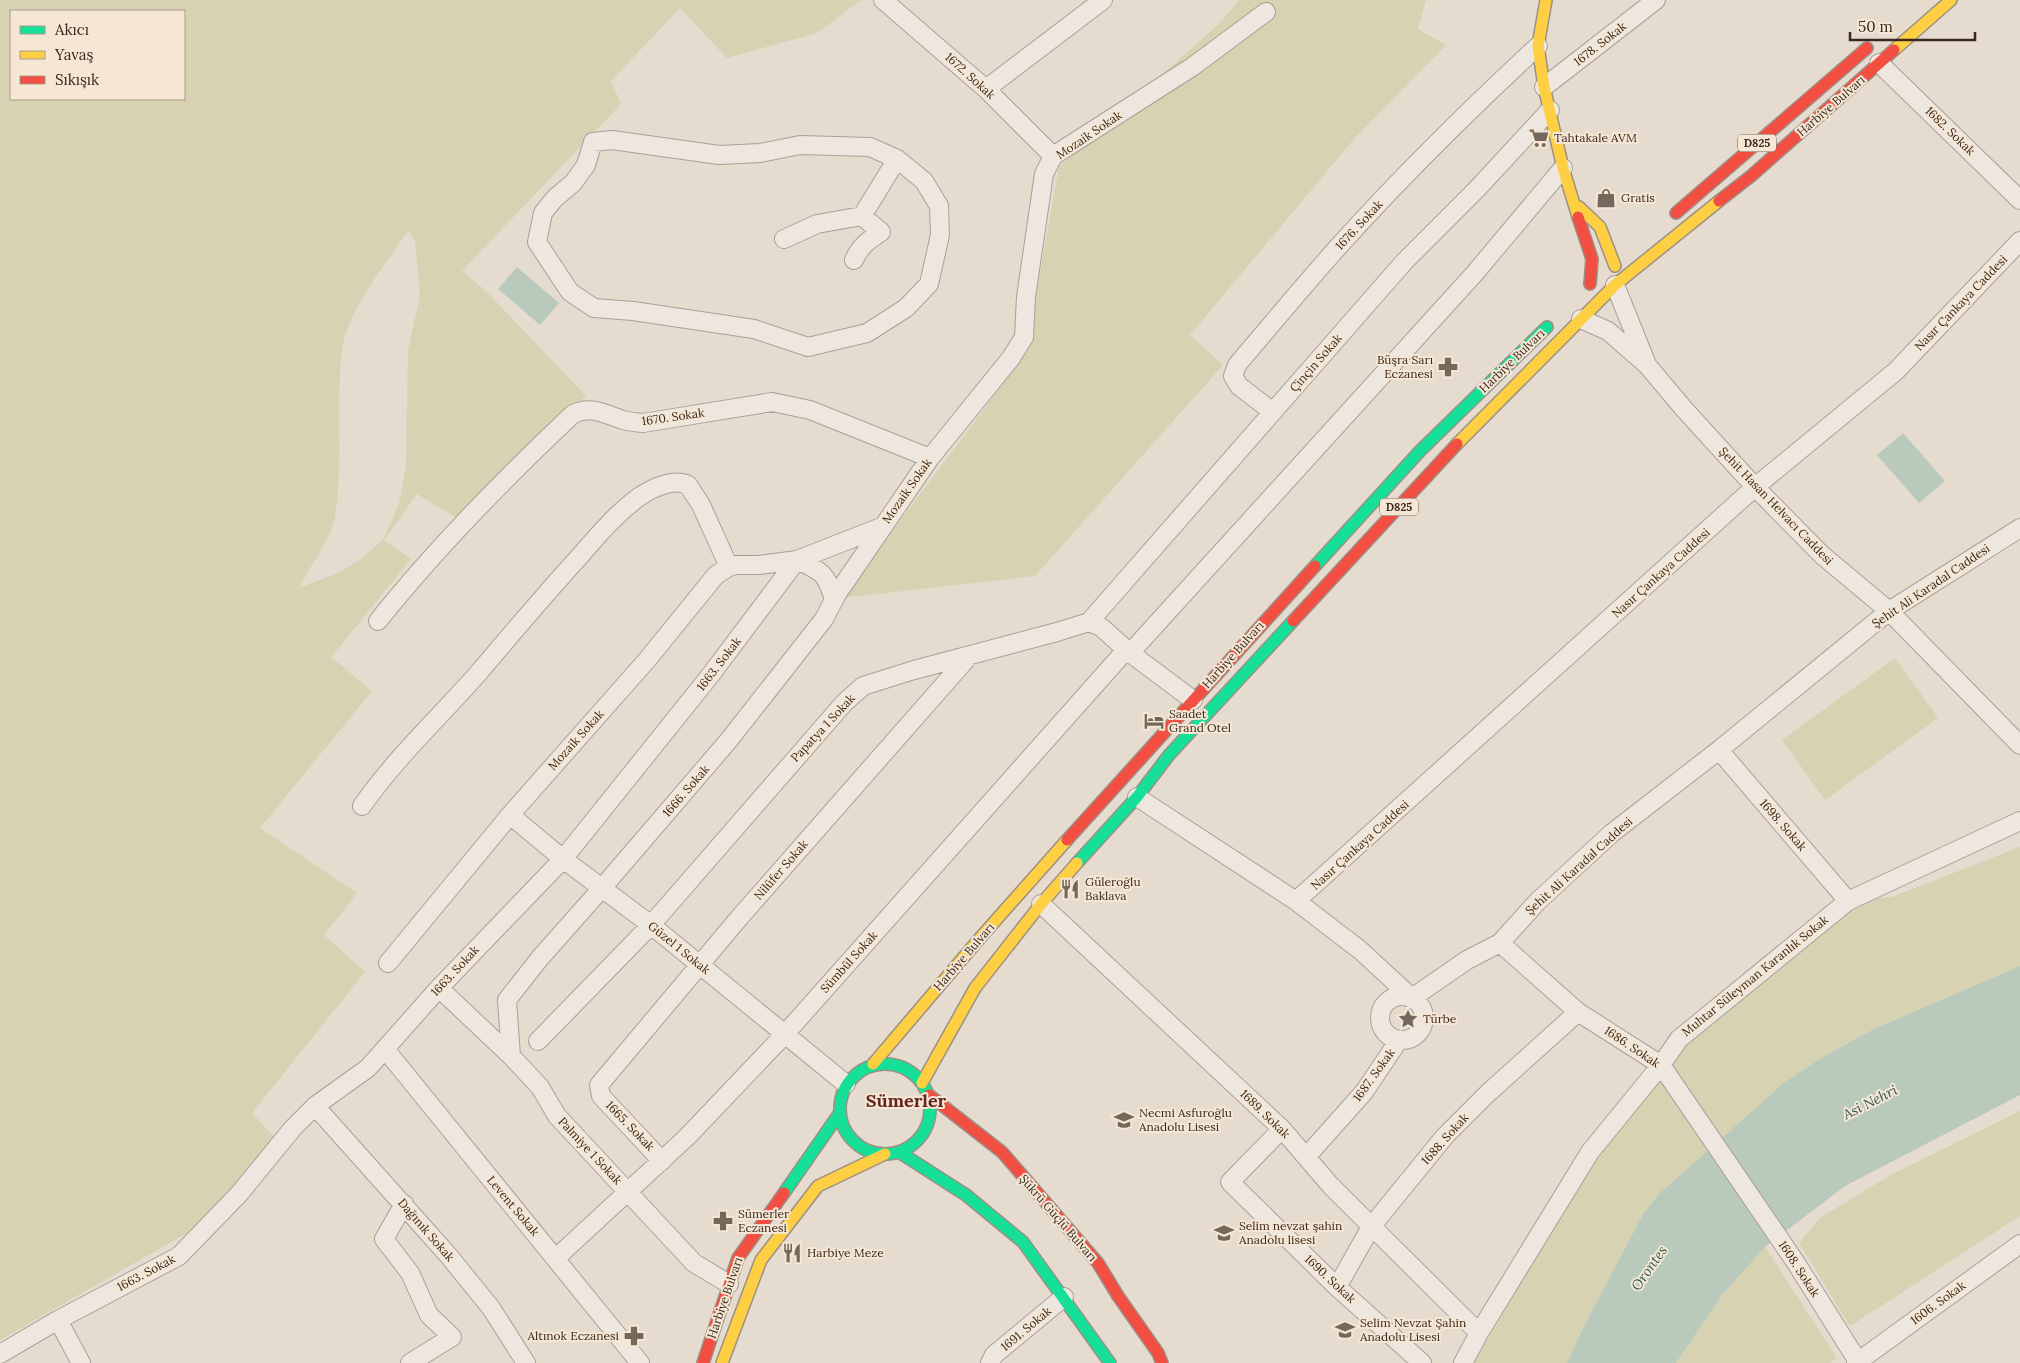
<svg xmlns="http://www.w3.org/2000/svg" width="2020" height="1363" font-family="Lora,serif">
	<style>
		.green { fill: #d7d2b1; fill-rule: evenodd }
		.water { fill: #b9c9bc }
		.lines { fill: none; stroke-linecap: round; stroke-linejoin: round }
		.street-casing { stroke: #aaa097; stroke-width: 20 }
		.fast-casing { stroke: #9a9086; stroke-width: 14 }
		.slow-casing { stroke: #9a9086; stroke-width: 14 }
		.jam-casing { stroke: #9a9086; stroke-width: 14 }
		.street { stroke: #ede7df; stroke-width: 18 }
		.fast { stroke: #16e098; stroke-width: 11 }
		.slow { stroke: #ffcf43; stroke-width: 11 }
		.jam { stroke: #f24e42; stroke-width: 11 }
		.labels { text-anchor: middle; stroke-width: 4; stroke-linejoin: round; paint-order: stroke }
		.shield { fill: #f5e7d4; stroke: #716155; stroke-width: 1 }
		.shield-label { font-size: 11px; font-weight: bold; fill: #39281f }
		.street-label { font-size: 12px; fill: #39281f; stroke: #f5e7d4 }
		.poi-label { font-size: 12px; fill: #39281f; stroke: #f5e7d4; text-anchor: start }
		.water-label { font-size: 14px; font-style: italic; fill: #2e5850; stroke: #f5e7d4 }
		.district-label { font-size: 18px; font-weight: bold; fill: #65241f; stroke: #f5e7d4 }
	</style>
	<rect width="100%" height="100%" fill="#e5dbce"/>
	<path class="green" d="M0 0H861L817 33 727 58 680 8 611 81 621 104 462 271 485 290 586 396 458 519 417 494 384 540 411 559 331 657 372 691 260 828 357 893 324 935 365 972 252 1113 275 1138 206 1222 0 1340ZM11 11H184V99H11ZM409 230 415 242 420 296 408 350 406 466 399 504 383 540 360 560 338 573 299 588C309 566 331 541 335 517 341 480 339 440 339 402 340 384 339 364 343 345 351 306 386 263 409 230Z
		M1239 0H1426L1418 29 1446 45 1354 139 1190 335 1223 365 1035 576 842 598 993 397 1028 340 1059 167 1222 21Z
		M1895 658 1938 718 1825 800 1782 740Z
		M2020 847V966L1874 1029 1823 1057 1642 1216 1582 1330 1567 1363H1474L1580 1182 1661 1065 1848 901 1892 897Z
		M2020 1111V1216L1850 1326 1799 1243 1820 1218 1889 1176Z
		M1765 1247 1837 1358 1829 1363H1676L1722 1295Z"/>
	<path class="water" d="M517 267 559 303 540 325 498 289Z
		M1903 433 1945 481 1919 503 1877 455Z
		M2020 966V1095L1845 1186 1765 1247 1722 1295 1676 1363H1567L1582 1330 1642 1216 1658 1195 1785 1082 1823 1057 1874 1029Z"/>
	<g class="lines">
		<defs>
			<path id="street" d="M883 0 986 89 1053 156
				M1879 63 2020 200
				M1544 87 1656 0
				M986 89 1103 0
				M612 140 719 155 760 153 800 145 870 147 897 159 924 181 939 206 940 235 929 284 906 308 867 333 808 347 754 329 633 311 594 308 570 292 537 242 543 213 555 198 573 183 586 165 593 142Z
				M784 239 817 224 862 216 897 159
				M854 260C860 246 869 240 881 232L862 216
				M1615 285 1646 362
				M1581 319 1608 331 1647 365 1684 409 1755 487 1822 555 1889 611 2020 745
				M1273 412 1239 386 1233 376 1237 365C1271 325 1304 285 1339 246 1402 176 1469 110 1538 46
				M378 621C437 547 504 479 573 414 592 405 604 414 623 420 630 422 637 422 643 423L772 402 810 410 930 458
				M1089 622 1404 262 1477 189 1550 110
				M1130 653 1475 273 1563 168
				M1719 750 1848 901
				M1137 797 1296 901 1360 950 1412 998 1467 960 1500 943 1538 901 1612 833 1719 750 1889 611 2020 528
				M362 806C397 756 441 716 481 670 514 631 546 593 580 556 598 535 617 513 639 497 652 488 673 478 688 485L701 505 729 567
				M510 815 563 859 651 925 846 1084
				M1296 901 1755 487 1896 371 2020 241
				M1041 904 1282 1129 1331 1186 1479 1333
				M1500 943 1578 1012 1661 1065 1796 1263 1859 1363
				M388 963 510 815 647 660 716 575 729 567 736 565H759L797 560 884 526
				M439 988 511 1056 540 1087 557 1116 694 1263 729 1284
				M1380 1018a22 22 0 1 1 44 0a22 22 0 1 1-44 0Z
				M538 1041 651 925 844 703 863 686 914 670 1057 632 1089 622 1101 627 1130 653 1193 700
				M385 1049 640 1363
				M511 1056 507 1000 540 958 602 888 729 740 824 619 837 594 930 458 1011 358 1024 337 1026 297 1044 174 1053 156 1192 67 1266 12
				M315 1106 448 1255 491 1308 526 1363
				M1282 1129 1230 1182 1337 1287 1422 1363
				M1307 1156 1364 1092 1399 1040
				M662 1161 601 1096 599 1085 739 918 970 655
				M404 1204 384 1239 410 1273 429 1315 452 1337 410 1363
				M556 1258 687 1137 785 1034 1126 650
				M1337 1287 1371 1227 1445 1136 1487 1094 1578 1012
				M58 1320 81 1363
				M0 1354 58 1320 179 1256 239 1194 293 1128 315 1106 368 1068 439 988 563 859 709 677 797 560C823 572 826 573 834 600
				M990 1363 994 1355 1064 1297
				M1463 1363 1479 1333 1590 1152 1661 1065 1679 1039 1848 901 2020 821
				M1856 1363 2020 1244"/>
			<path id="fast" d="M1315 566 1419 452 1547 327
				M1077 863 1137 797 1169 755 1293 621
				M840 1109a45 45 0 1 1 90 0a45 45 0 1 1-90 0Z
				M899 1152 966 1195 1023 1242 1110 1363
				M784 1193 839 1114"/>
			<path id="slow" d="M1546 0 1538 46 1544 87 1563 168 1578 217
				M1894 50 1951 0
				M1579 207 1600 227 1615 266
				M1457 444 1615 285 1719 201
				M873 1064 980 938 1067 840
				M922 1083 975 988 1041 904 1077 863
				M722 1363 761 1260 818 1186 885 1154"/>
			<path id="jam" d="M1719 201 1751 176 1894 50
				M1676 213 1867 48
				M1578 217 1592 259 1590 284
				M1293 621 1457 444
				M1067 840 1315 566
				M929 1095 1002 1152 1098 1263 1118 1296 1158 1353 1162 1363
				M703 1363 738 1258 784 1193"/>
		</defs>
		<use href="#street" class="street-casing"/>
		<use href="#fast" class="fast-casing"/>
		<use href="#slow" class="slow-casing"/>
		<use href="#jam" class="jam-casing"/>
		<use href="#street" class="street"/>
		<use href="#fast" class="fast"/>
		<use href="#slow" class="slow"/>
		<use href="#jam" class="jam"/>
	</g>
	<defs>
		<symbol id="supermarket-bare" viewBox="-9 -9 18 18"><path d="M-6-5.5h2.5l.6 2H6L4.5 2H-2.5L-4.4-4H-6ZM-1.5 3.2a1.3 1.3 0 1 0 .1 0ZM3 3.2a1.3 1.3 0 1 0 .1 0Z" fill="#75675c" stroke="#f5e7d4" stroke-width="2.5" paint-order="stroke"/></symbol>
		<symbol id="shop-bare" viewBox="-9 -9 18 18"><path d="M-5-2.5h2.3a2.7 3.5 0 0 1 5.4 0H5L5.5 6h-11ZM-1.5-2.5h3a1.5 2.3 0 0 0-3 0Z" fill="#75675c" stroke="#f5e7d4" stroke-width="2.5" paint-order="stroke"/></symbol>
		<symbol id="pharmacy-bare" viewBox="-9 -9 18 18"><path d="M-2-6h4v4h4v4h-4v4h-4v-4h-4v-4h4Z" fill="#75675c" stroke="#f5e7d4" stroke-width="2.5" paint-order="stroke"/></symbol>
		<symbol id="hotel-bare" viewBox="-9 -9 18 18"><path d="M-6-4.5h1.5V1H6V5H4.5V3h-9V5H-6ZM-4 0a1.8 1.8 0 1 1 3.6 0ZM.5 0V-2.5h3Q6-2.5 6 0Z" fill="#75675c" stroke="#f5e7d4" stroke-width="2.5" paint-order="stroke"/></symbol>
		<symbol id="restaurant-bare" viewBox="-9 -9 18 18"><path d="M-5-6h1v4h1v-4h1v4h1v-4h1v5L-1.5 .5V6h-2V.5L-5-1ZM5-6V6H3V1.5H1.5Q1.5-4 5-6Z" fill="#75675c" stroke="#f5e7d4" stroke-width="2.5" paint-order="stroke"/></symbol>
		<symbol id="sight-bare" viewBox="-9 -9 18 18"><path d="M0-6L1.8-2.2L6-1.7L2.9 1.2L3.7 5.4L0 3.3L-3.7 5.4L-2.9 1.2L-6-1.7L-1.8-2.2Z" fill="#75675c" stroke="#f5e7d4" stroke-width="2.5" paint-order="stroke"/></symbol>
		<symbol id="school-bare" viewBox="-9 -9 18 18"><path d="M0-5L7-2L0 1L-7-2ZM-4 1L0 2.5L4 1V4Q0 6-4 4Z" fill="#75675c" stroke="#f5e7d4" stroke-width="2.5" paint-order="stroke"/></symbol>
	</defs>
	<g fill-rule="evenodd">
		<use href="#supermarket-bare" x="1525" y="124" width="28" height="28"/>
		<use href="#shop-bare" x="1592" y="184" width="28" height="28"/>
		<use href="#pharmacy-bare" x="1434" y="353" width="28" height="28"/>
		<use href="#hotel-bare" x="1140" y="707" width="28" height="28"/>
		<use href="#restaurant-bare" x="1056" y="875" width="28" height="28"/>
		<use href="#sight-bare" x="1394" y="1005" width="28" height="28"/>
		<use href="#school-bare" x="1110" y="1106" width="28" height="28"/>
		<use href="#pharmacy-bare" x="709" y="1207" width="28" height="28"/>
		<use href="#school-bare" x="1210" y="1219" width="28" height="28"/>
		<use href="#restaurant-bare" x="778" y="1239" width="28" height="28"/>
		<use href="#school-bare" x="1331" y="1316" width="28" height="28"/>
		<use href="#pharmacy-bare" x="620" y="1322" width="28" height="28"/>
	</g>
	<g class="labels">
		<g class="shield">
			<rect x="1738" y="134.5" width="38" height="17" rx="4"/>
			<rect x="1380" y="498.5" width="38" height="17" rx="4"/>
		</g>
		<g class="shield-label">
			<text x="1757" y="147">D825</text>
			<text x="1399" y="511">D825</text>
		</g>
		<g class="street-label">
			<text transform="translate(1600 44) rotate(-38)" y="4">1678. Sokak</text>
			<text transform="translate(970 76) rotate(42)" y="4">1672. Sokak</text>
			<text transform="translate(1831 106) rotate(-41)" y="4">Harbiye Bulvarı</text>
			<text transform="translate(1950 131) rotate(44)" y="4">1682. Sokak</text>
			<text transform="translate(1089 135) rotate(-34)" y="4">Mozaik Sokak</text>
			<text transform="translate(1359 225) rotate(-47)" y="4">1676. Sokak</text>
			<text transform="translate(1961 303) rotate(-46)" y="4">Nasır Çankaya Caddesi</text>
			<text transform="translate(1512 361) rotate(-44)" y="4">Harbiye Bulvarı</text>
			<text transform="translate(1316 363) rotate(-49)" y="4">Çinçin Sokak</text>
			<text transform="translate(673 417) rotate(-8)" y="4">1670. Sokak</text>
			<text transform="translate(907 491) rotate(-55)" y="4">Mozaik Sokak</text>
			<text transform="translate(1776 506) rotate(46)" y="4">Şehit Hasan Helvacı Caddesi</text>
			<text transform="translate(1661 573) rotate(-42)" y="4">Nasır Çankaya Caddesi</text>
			<text transform="translate(1931 586) rotate(-34)" y="4">Şehit Ali Karadal Caddesi</text>
			<text transform="translate(1233 655) rotate(-48)" y="4">Harbiye Bulvarı</text>
			<text transform="translate(719 664) rotate(-52)" y="4">1663. Sokak</text>
			<text transform="translate(823 728) rotate(-47)" y="4">Papatya 1 Sokak</text>
			<text transform="translate(576 740) rotate(-48)" y="4">Mozaik Sokak</text>
			<text transform="translate(686 791) rotate(-49)" y="4">1666. Sokak</text>
			<text transform="translate(1783 825) rotate(49)" y="4">1698. Sokak</text>
			<text transform="translate(1360 845) rotate(-42)" y="4">Nasır Çankaya Caddesi</text>
			<text transform="translate(1579 866) rotate(-42)" y="4">Şehit Ali Karadal Caddesi</text>
			<text transform="translate(781 870) rotate(-49)" y="4">Nilüfer Sokak</text>
			<text transform="translate(679 948) rotate(39)" y="4">Güzel 1 Sokak</text>
			<text transform="translate(964 957) rotate(-49)" y="4">Harbiye Bulvarı</text>
			<text transform="translate(849 962) rotate(-48)" y="4">Sümbül Sokak</text>
			<text transform="translate(455 971) rotate(-47)" y="4">1663. Sokak</text>
			<text transform="translate(1755 976) rotate(-39)" y="4">Muhtar Süleyman Karanlık Sokak</text>
			<text transform="translate(1632 1047) rotate(34)" y="4">1686. Sokak</text>
			<text transform="translate(1374 1075) rotate(-54)" y="4">1687. Sokak</text>
			<text transform="translate(1265 1114) rotate(44)" y="4">1689. Sokak</text>
			<text transform="translate(630 1126) rotate(46)" y="4">1665. Sokak</text>
			<text transform="translate(1445 1139) rotate(-48)" y="4">1688. Sokak</text>
			<text transform="translate(590 1151) rotate(47)" y="4">Palmiye 1 Sokak</text>
			<text transform="translate(513 1206) rotate(50)" y="4">Levent Sokak</text>
			<text transform="translate(1058 1218) rotate(49)" y="4">Şükrü Güçlü Bulvarı</text>
			<text transform="translate(426 1230) rotate(49)" y="4">Dağınık Sokak</text>
			<text transform="translate(1799 1269) rotate(57)" y="4">1608. Sokak</text>
			<text transform="translate(146 1273) rotate(-28)" y="4">1663. Sokak</text>
			<text transform="translate(1330 1279) rotate(43)" y="4">1690. Sokak</text>
			<text transform="translate(725 1298) rotate(-71)" y="4">Harbiye Bulvarı</text>
			<text transform="translate(1938 1303) rotate(-36)" y="4">1606. Sokak</text>
			<text transform="translate(1026 1329) rotate(-40)" y="4">1691. Sokak</text>
		</g>
		<g class="poi-label">
			<text x="1554" y="142">Tahtakale AVM</text>
			<text x="1621" y="202">Gratis</text>
			<text x="1433" y="364" text-anchor="end">Büşra Sarı<tspan x="1433" dy="14">Eczanesi</tspan></text>
			<text x="1169" y="718">Saadet<tspan x="1169" dy="14">Grand Otel</tspan></text>
			<text x="1085" y="886">Güleroğlu<tspan x="1085" dy="14">Baklava</tspan></text>
			<text x="1423" y="1023">Türbe</text>
			<text x="1139" y="1117">Necmi Asfuroğlu<tspan x="1139" dy="14">Anadolu Lisesi</tspan></text>
			<text x="738" y="1218">Sümerler<tspan x="738" dy="14">Eczanesi</tspan></text>
			<text x="1239" y="1230">Selim nevzat şahin<tspan x="1239" dy="14">Anadolu lisesi</tspan></text>
			<text x="807" y="1257">Harbiye Meze</text>
			<text x="1360" y="1327">Selim Nevzat Şahin<tspan x="1360" dy="14">Anadolu Lisesi</tspan></text>
			<text x="619" y="1340" text-anchor="end">Altınok Eczanesi</text>
		</g>
		<g class="water-label">
			<text transform="translate(1870 1102) rotate(-27)" y="5">Asi Nehri</text>
			<text transform="translate(1649 1268) rotate(-55)" y="5">Orontes</text>
		</g>
		<g class="district-label">
			<text x="906" y="1107">Sümerler</text>
		</g>
	</g>
	<rect x="10" y="10" width="175" height="90" fill="#f5e7d4" stroke="#aa9b8c"/>
	<rect x="20" y="26" width="25" height="8" fill="#16e098" stroke="#aa9b8c"/>
	<text x="55" y="35" font-size="15" fill="#39281f">Akıcı</text>
	<rect x="20" y="51" width="25" height="8" fill="#ffcf43" stroke="#aa9b8c"/>
	<text x="55" y="60" font-size="15" fill="#39281f">Yavaş</text>
	<rect x="20" y="76" width="25" height="8" fill="#f24e42" stroke="#aa9b8c"/>
	<text x="55" y="85" font-size="15" fill="#39281f">Sıkışık</text>
	<path d="M1850 32v8h125v-8" fill="none" stroke="#39281f" stroke-width="2.5"/>
	<text x="1858" y="32" font-size="15" fill="#39281f" stroke="#f5e7d4" stroke-width="4" paint-order="stroke">50 m</text>
</svg>
